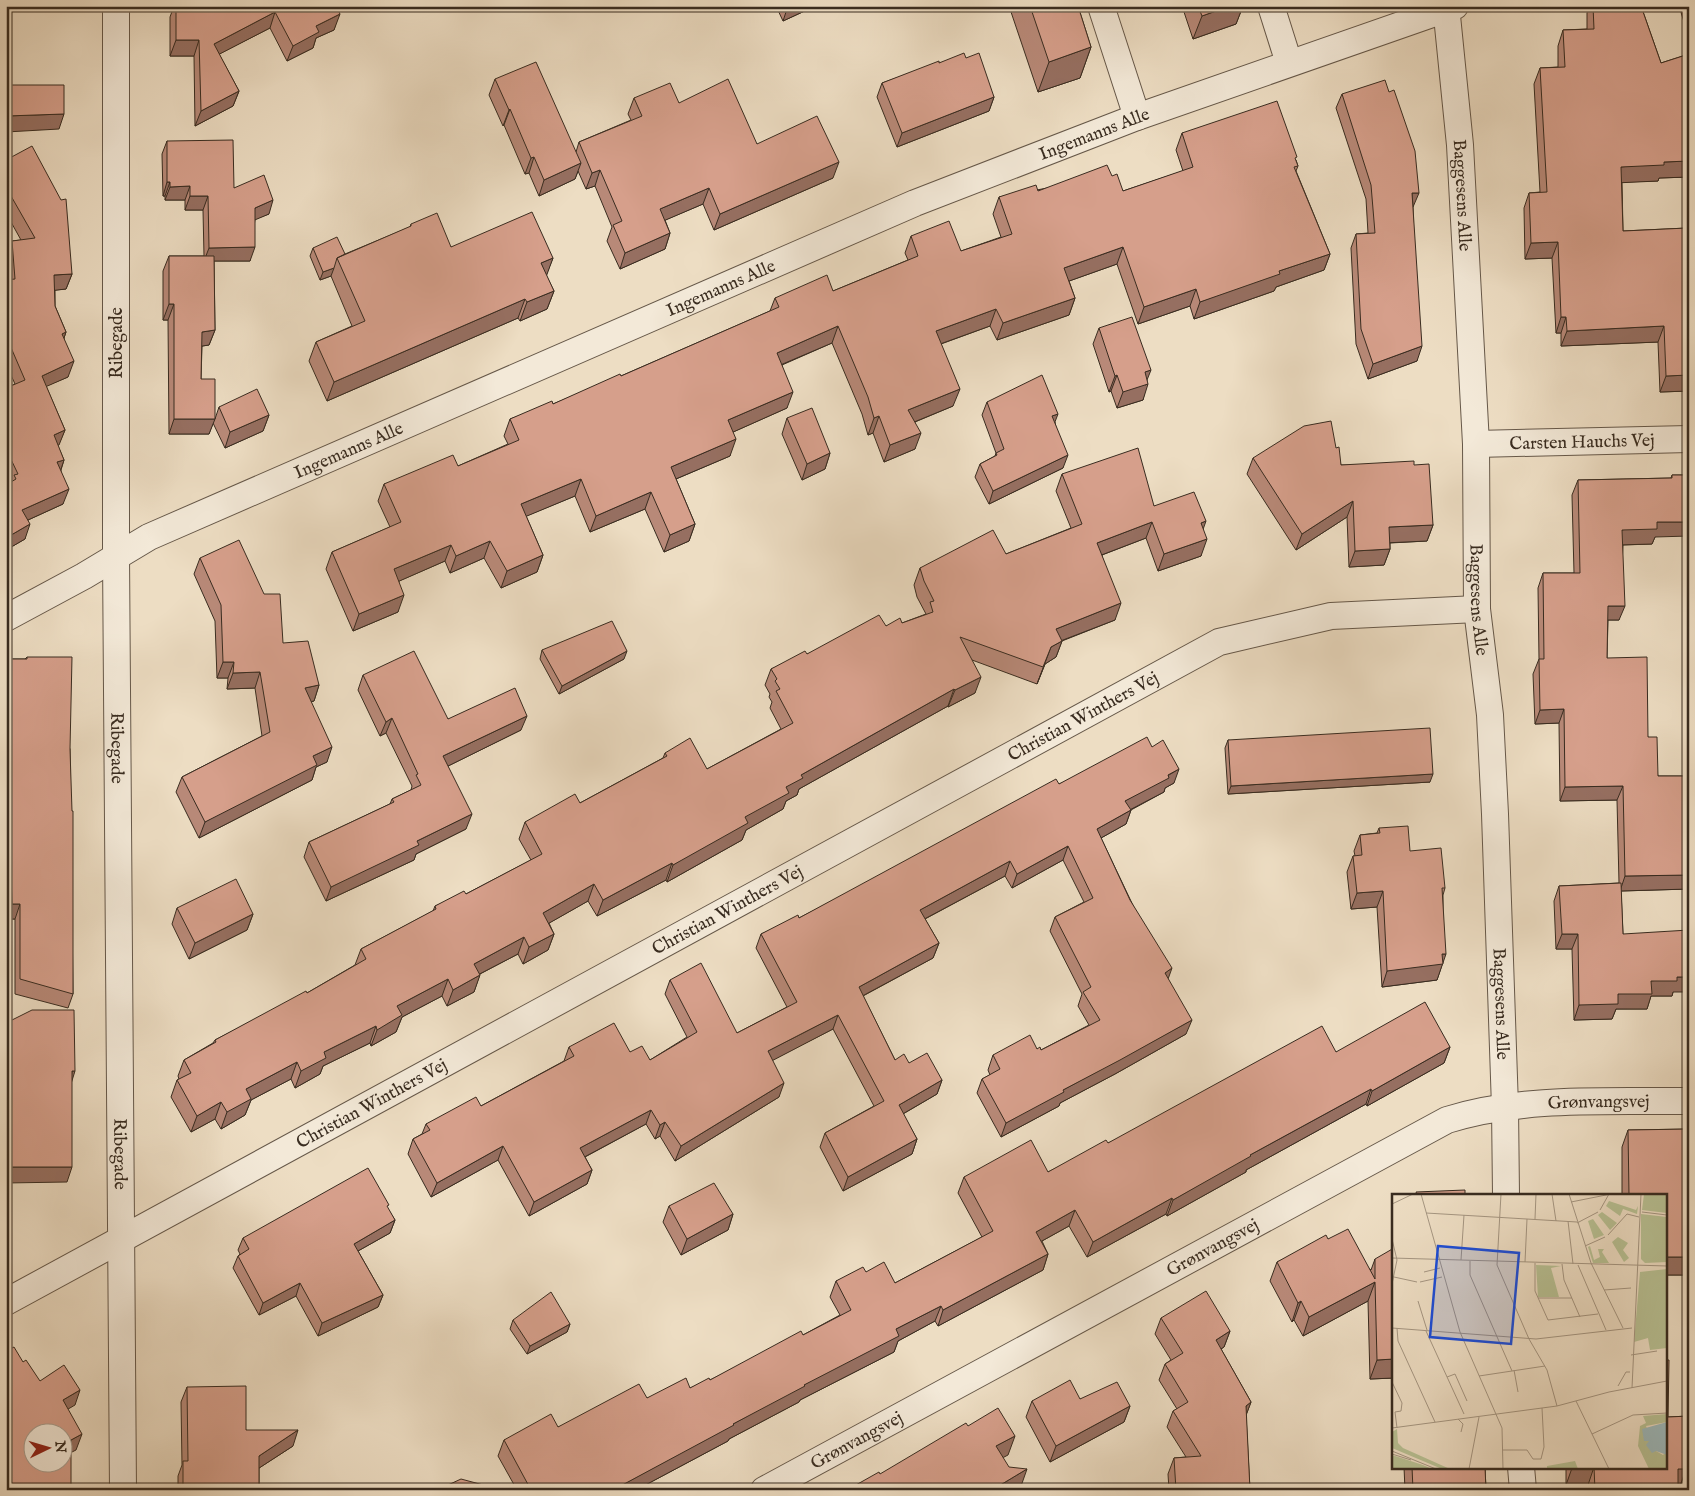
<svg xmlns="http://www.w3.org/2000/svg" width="1695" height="1496" font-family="'IM FELL English',serif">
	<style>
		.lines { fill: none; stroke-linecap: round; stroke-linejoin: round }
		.street-casing { stroke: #665849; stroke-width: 28 }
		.street { stroke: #f3e9d8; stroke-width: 26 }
		.wall { fill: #b88978; stroke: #392c20 }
		.shaded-wall { fill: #966f61; stroke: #392c20 }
		.building { fill: #d69f8b; stroke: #392c20; fill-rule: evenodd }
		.labels { text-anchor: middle; stroke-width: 4; stroke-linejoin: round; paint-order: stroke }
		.street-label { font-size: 18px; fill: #392c20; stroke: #f3e9d8 }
		.inset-road { fill: none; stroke: #a59682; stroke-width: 1 }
		.view { fill: #1d4ed8; fill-opacity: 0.15; stroke: #1d4ed8; stroke-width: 2.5 }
		.inset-edge { fill: none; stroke: #392c20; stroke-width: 2.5 }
	</style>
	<rect width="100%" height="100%" fill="#edddc3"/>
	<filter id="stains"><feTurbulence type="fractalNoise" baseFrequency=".004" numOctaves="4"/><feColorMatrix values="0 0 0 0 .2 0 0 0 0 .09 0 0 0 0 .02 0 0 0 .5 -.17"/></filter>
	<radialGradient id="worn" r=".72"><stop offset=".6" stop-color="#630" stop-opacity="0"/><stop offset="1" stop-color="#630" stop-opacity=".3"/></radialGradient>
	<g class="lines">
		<defs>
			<g id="street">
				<path id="s1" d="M116 6V556L123 1490"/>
				<path d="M1101 6 1137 117"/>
				<path d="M1271 6 1289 63"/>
				<path id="s2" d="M1446 6 1460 145 1476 444 1477 609 1490 715 1495 814 1505 1107 1506 1195"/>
				<path id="s3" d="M1476 444 1689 439"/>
				<path id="s4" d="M6 618 84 576 149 537 915 203 1137 117 1455 6"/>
				<path id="s5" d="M6 1302 1219 642 1331 616 1477 609"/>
				<path d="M1521 1467 1523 1490"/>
				<path id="s6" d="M764 1490 1447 1120C1524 1096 1608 1102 1689 1101"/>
			</g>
		</defs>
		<use href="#street" class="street-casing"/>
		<use href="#street" class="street"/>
	</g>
	<path class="wall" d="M174 6H351L339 12 334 30 316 38 313 48 287 61 270 28 219 54 239 91 233 106 195 126 194 56H170V17Z
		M776 6H810L809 9 783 21Z
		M1009 6H1078L1091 47 1080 78 1038 92Z
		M1182 6H1243L1236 24 1193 39Z
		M1589 6H1641L1661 63 1689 54V177L1659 178 1658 181 1622 182 1623 231 1687 228 1689 391 1660 392 1658 342 1561 346V333H1556L1552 258 1525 259 1524 208 1529 193 1540 192 1534 84 1540 68 1558 67V46L1563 30 1587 29V13Z
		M1679 6H1689V38Z
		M966 58 994 97 989 111 897 147 877 97 882 83 939 63Z
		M495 79 576 152 579 142 631 120 628 114 634 98 679 103 757 144 833 178 714 230 703 204 665 220 670 233 665 249 620 269 607 241 612 227 595 186 586 189 578 171 575 179 539 196 529 173 525 174 504 125 503 126 489 95Z
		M1342 94 1413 207 1417 361 1368 379 1356 344 1351 248 1356 234 1368 233 1366 199 1336 108Z
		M1182 133 1296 160 1298 166 1296 171 1330 254 1324 270 1276 287 1274 291 1194 319 1190 306 1138 324 1117 264 1069 281 1075 298 1069 315 997 340 990 326 941 344 953 406 915 422V449L884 462 873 433 868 435 862 414 832 343 782 365 787 408 733 432 730 456 676 479 695 524 689 541 664 552 645 509 590 532 575 496 526 516 543 555 537 572 501 588 484 558 450 573 445 561 399 581 398 612 353 631 326 569 332 552 390 527 378 501 384 484 458 466 508 444 504 436 510 419 553 404 621 376 770 311 775 298 833 291 908 260 905 253 911 236 961 251 1001 237 993 214 999 197 1112 176 1123 191 1183 171 1176 150Z
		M167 141 234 188 269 214 255 219 250 261H214L215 330 209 345 202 346 201 379 215 419 219 407 269 415 263 431 225 448 213 423 209 434H169L168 320H163V271L169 256H204L203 210H185V200H165V196H163L162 154Z
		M6 160 72 274 66 289 55 290V306L66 332 64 338 68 377 46 386 65 430 58 446 64 460 61 470 63 504 28 520 25 539 6 550V485L9 483 6 476V388L15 384 6 364V280H8L6 256 12 241 21 240 6 213Z
		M411 224 451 247 553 258 546 275 554 291 547 309 520 321 518 318 327 401 309 361 316 342 352 326 331 276 320 280 310 256 313 248 345 254 410 227Z
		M1099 328 1147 380 1143 400 1117 408 1111 391 1109 392 1093 344Z
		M987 402 1055 422 1063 468 989 504 975 477 980 464 995 456 996 453 982 415Z
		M787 418 830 453 825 469 802 480 782 434Z
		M1336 448 1341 465H1414L1433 525 1427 541 1390 543V549L1384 565 1349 567 1347 517 1296 550 1247 474 1253 458Z
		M1062 474 1154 506 1203 528 1201 556 1158 571 1146 538 1102 555 1115 620 1062 641 1056 657 1045 664 1037 684 972 660 975 693 948 707V706L799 789 797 795 786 801 783 809 746 830 742 840 667 882 666 880 597 916 588 901 549 923 554 934 548 950 523 964 518 954 480 974 474 992 447 1006 442 996 402 1017 396 1032 371 1046 370 1043 323 1066 320 1074 295 1088 291 1079 251 1100 245 1115 221 1129 215 1119 191 1132 171 1097 177 1080 179 1079 178 1076 184 1060 213 1043 215 1040 307 993 355 965 361 949 433 911 435 906 466 894 531 860 519 839 525 822 580 803 663 758 665 753 707 769 781 729 770 708 772 702 769 697 770 694 765 685 771 669 807 654 886 626 902 623 926 614 917 597 914 585 920 568 1006 554 1071 528 1056 491Z
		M1672 475H1689L1655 537 1652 544 1623 545 1619 620H1608L1607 658 1648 737 1658 776H1689V889L1621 891 1623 934 1673 992 1672 996H1651L1647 1009H1616L1612 1019 1574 1020 1572 949H1556L1554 901 1559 886 1619 883 1617 800 1560 801 1559 723 1535 724 1533 674 1539 659 1538 588 1543 573H1574L1572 495 1578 480 1671 478Z
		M200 558 283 643 319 685 314 701 311 702 327 762 316 767 312 780 199 838 176 792 182 777 262 736 255 688 227 689 228 678H217L215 621 194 574Z
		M542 650 624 659 559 694 540 659Z
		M27 657 70 749 73 994 68 1008 15 994V919H7L6 673 11 659H25Z
		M363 675 448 719 521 730 448 766 466 829 416 854 414 860 326 901 304 857 309 842 390 804 392 799 411 790 412 786 386 733 380 736 358 690Z
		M1228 740 1430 782 1228 794 1225 748Z
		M1152 747 1174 783 1165 788 1164 792 1131 810 1126 824 1101 838 1168 979 1186 1034 1115 1074 1060 1103 1059 1106 1001 1137 977 1093 982 1079 990 1075 988 1070 993 1055 1037 1049 1041 1050 1089 1025 1078 1006 1082 994 1050 931 1055 917 1084 902 1063 860 1012 888 1005 876 925 919 939 943 933 958 863 996 895 1060 909 1063 942 1080 937 1094 903 1114 917 1139 912 1154 843 1191 820 1147 825 1133 874 1106 833 1029 772 1060 779 1097 675 1161 660 1136 655 1139 646 1124 585 1157 592 1170 587 1184 529 1216 498 1160 431 1197 408 1154 413 1139 422 1134 426 1124 481 1106 564 1061 569 1047 630 1052 650 1060 687 1037 665 994 670 980 737 1033 787 1007 756 948 761 934 799 918 1059 784Z
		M1379 828 1410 851 1445 888 1443 895V962L1437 980 1382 987 1377 907 1351 909 1347 872 1353 856H1355L1354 851 1360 835 1377 833Z
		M177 908 253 914 247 930 189 959 172 924Z
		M1450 1047 1444 1063 1367 1106 1366 1104 1246 1170V1172L1167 1216 1166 1214 1087 1257 1069 1226 1042 1241 1048 1254 1043 1270 938 1326 935 1321 898 1341 894 1352 800 1400 799 1402 729 1439 728 1441 636 1490H517L498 1456 504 1440 558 1427 647 1398 690 1388 710 1380 803 1335 840 1315 830 1297 836 1281 866 1272 895 1283 982 1237 958 1193 964 1177 1048 1172 1108 1143 1336 1052Z
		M1689 1129V1275H1666V1195H1622V1147L1628 1130Z
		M669 1206 733 1214 728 1230 681 1255 663 1222Z
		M388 1209 395 1220 390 1233 358 1251 383 1295 378 1307 318 1336 296 1296 259 1315 233 1268 238 1256 240 1254 238 1250 243 1238Z
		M1328 1239 1371 1270 1375 1259 1394 1378 1370 1379 1368 1301 1303 1336 1294 1320 1292 1322 1270 1281 1277 1262Z
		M1161 1318 1230 1331 1224 1347 1221 1349 1251 1402 1246 1415 1250 1490H1169L1168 1474 1174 1458 1186 1457 1167 1427 1173 1411 1177 1409 1159 1380 1165 1364 1171 1360 1155 1334Z
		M513 1320 570 1324 567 1332 527 1354 510 1329Z
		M187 1387 246 1430 293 1446 259 1468V1490H178V1476L182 1465 181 1402Z
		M1080 1399 1130 1406 1124 1422 1050 1462 1026 1417 1032 1401Z
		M1689 1416V1472H1685L1680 1486H1678V1490H1588V1485H1566V1467H1666L1668 1417Z
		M1404 1467H1485L1486 1490H1405Z"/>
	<path class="shaded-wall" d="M332 6H351L328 18Z
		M788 6H810L809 9 783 21Z
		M1230 6H1243L1236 24 1193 39 1202 16Z
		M275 12 270 28 208 60 214 44Z
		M340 14 334 30 316 38 313 48 287 61 293 46 316 26Z
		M176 40H199L194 56H170Z
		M1091 47 1080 78 1038 92 1049 62Z
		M239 91 233 106 195 126 201 111Z
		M994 97 989 111 897 147 902 133Z
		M510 109 504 125 503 126 509 110Z
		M64 114 59 129 6 132V116Z
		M534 157 529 173 525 174 531 158Z
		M1689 161V177L1659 178 1658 181 1615 183 1621 167 1664 162Z
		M839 162 833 178 714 230 720 214Z
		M581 163 575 179 539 196 544 180Z
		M600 170 595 186 586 189 592 173Z
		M167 182H170L165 196H163Z
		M190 186 185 200H165L170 187Z
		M709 188 703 204 654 225 660 209Z
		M1412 193H1419L1413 207Z
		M190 196H208L203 210H185Z
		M273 200 269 214 250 222 255 208Z
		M670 233 665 249 620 269 625 253Z
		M1558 242 1552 258 1525 259 1531 243Z
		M255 247 250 261H204L209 248Z
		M1123 247 1117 264 1058 285 1064 268Z
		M1330 254 1324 270 1276 287 1274 291 1194 319 1200 302 1279 271Z
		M553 258 546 277 541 263Z
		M334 268 331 276 320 280 323 272Z
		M72 274 66 289 49 291 54 275Z
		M1196 289 1190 306 1138 324 1144 307Z
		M554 291 547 309 520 321 527 302Z
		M1075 298 1069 315 997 340 1003 323Z
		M525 299 518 318 327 401 334 382Z
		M169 304H174L168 320H163Z
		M996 309 990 326 929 348 936 331Z
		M1561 317H1566L1561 333H1556Z
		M838 326 832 343 771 369 777 353Z
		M1664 326 1658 342 1561 346 1567 331Z
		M215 330 209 345 196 347 202 332Z
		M66 332 61 347 62 334Z
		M1422 346 1417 361 1368 379 1373 364Z
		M74 361 68 377 36 391 42 376Z
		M1151 370 1145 385 1148 384 1143 400 1117 408 1123 392 1145 372Z
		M1117 375 1111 391 1109 392 1115 376Z
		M1689 375V391L1660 392 1666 376Z
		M960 389 953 406 902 427 908 410Z
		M793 392 787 408 722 437 728 420Z
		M1058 414 1053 427 1052 416Z
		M269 415 263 431 225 448 230 432Z
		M879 416 873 433 868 435 874 418Z
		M174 419H215L209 434H169Z
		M65 430 59 445 48 450 54 435Z
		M921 433 915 449 884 462 890 445Z
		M736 439 730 456 664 484 671 467Z
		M830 453 825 469 802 480 807 464Z
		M1068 455 1063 468 989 504 993 491Z
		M64 460 59 475 57 462Z
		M581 479 575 496 515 521 521 504Z
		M69 489 63 504 17 525 22 510Z
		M651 492 645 509 590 532 596 516Z
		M1353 501 1347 517 1296 550 1302 534Z
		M1206 521 1200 538 1201 523Z
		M1152 522 1146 538 1091 559 1097 543Z
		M1657 522H1689V536L1655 537 1652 544 1617 545 1622 530Z
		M30 524 25 539 6 550V538Z
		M695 524 689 541 664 552 670 535Z
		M1433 525 1427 541 1384 543 1389 527Z
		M1207 539 1201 556 1158 571 1164 554Z
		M490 541 484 558 450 573 456 556Z
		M451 545 445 561 388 586 394 569Z
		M1390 549 1384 565 1349 567 1355 551Z
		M543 555 537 572 501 588 507 571Z
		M404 595 398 612 353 631 359 614Z
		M1121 603 1115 620 1050 645 1056 629Z
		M1608 606H1625L1619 620H1603Z
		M1062 641 1056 657 1045 664 1037 684 1051 647Z
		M627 651 624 659 559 694 562 686Z
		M223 662H234L228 678H217Z
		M260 672 255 688 227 689 233 673Z
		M981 677 975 693 948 707 955 690Z
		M319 685 314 701 299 704 305 688Z
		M954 689 948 706 799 789 797 795 786 801 783 809 746 830 742 840 667 882 673 865 745 817 786 787 801 775Z
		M1564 709 1559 723 1535 724 1540 710Z
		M527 716 521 730 438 771 443 756Z
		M392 718 386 733 380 736 386 722Z
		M332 747 327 762 316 767 312 780 199 838 205 822 313 756Z
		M1179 769 1174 783 1165 788 1164 792 1120 815 1125 801Z
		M1433 774 1430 782 1228 794 1231 786Z
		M1623 786 1617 800 1560 801 1565 787Z
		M1131 810 1126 824 1092 843 1097 829Z
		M472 814 466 829 416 854 414 860 326 901 331 887 417 841Z
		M1068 846 1063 860 1012 888 1017 874Z
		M1010 861 1005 876 915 924 920 910Z
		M672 863 666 880 597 916 603 900Z
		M6 875H11L6 889Z
		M1689 875V889L1620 891 1625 876Z
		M594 884 588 901 537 930 543 913Z
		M1383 891 1377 907 1351 909 1357 893Z
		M12 904H20L15 919H7Z
		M253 914 247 930 189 959 195 943Z
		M554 934 548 950 523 964 529 947Z
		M1562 934H1578L1572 949H1556Z
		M524 937 518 954 468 980 474 964Z
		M939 943 933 958 853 1001 859 987Z
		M1442 954H1446L1437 980 1382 987 1387 971Z
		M1172 968 1167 982 1165 973Z
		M480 975 474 992 447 1006 453 990Z
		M1677 977H1689V992H1673L1672 996H1651L1647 1009H1616L1612 1019 1574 1020 1579 1005 1618 994 1651 981Z
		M448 979 442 996 402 1017 396 1032 371 1046 377 1030 397 1006Z
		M838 1015 833 1029 762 1066 768 1051Z
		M1192 1020 1186 1034 1115 1074 1060 1103 1059 1106 1001 1137 1006 1123 1063 1090Z
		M376 1026 370 1043 323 1066 320 1074 295 1088 301 1071 324 1052Z
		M1450 1047 1444 1063 1367 1106 1372 1091Z
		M297 1062 291 1079 251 1100 245 1115 221 1129 227 1112 246 1089Z
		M72 1071H75L70 1087Z
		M942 1080 937 1094 894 1119 899 1105Z
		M784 1083 779 1097 675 1161 681 1146Z
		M1371 1089 1366 1104 1246 1170V1172L1167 1216 1173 1200 1250 1155Z
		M221 1102 215 1119 191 1132 197 1116Z
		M651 1110 646 1124 575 1162 580 1148Z
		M665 1122 660 1136 655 1139 660 1125Z
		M917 1139 912 1154 843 1191 848 1177Z
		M503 1146 498 1160 431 1197 437 1183Z
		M6 1167H72L67 1182 6 1183Z
		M592 1170 587 1184 529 1216 534 1202Z
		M1172 1198 1166 1214 1087 1257 1093 1242Z
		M1075 1210 1069 1226 1031 1247 1036 1232Z
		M733 1214 728 1230 681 1255 687 1239Z
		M395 1220 390 1233 349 1256 354 1244Z
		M1048 1254 1043 1270 938 1326 943 1310Z
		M1666 1257H1689V1275H1666Z
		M1375 1282 1368 1301 1303 1336 1309 1317Z
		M300 1283 296 1296 259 1315 263 1303Z
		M383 1295 378 1307 318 1336 322 1323Z
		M1301 1301 1294 1320 1292 1322 1298 1303Z
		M941 1306 935 1321 898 1341 894 1352 800 1400 799 1402 729 1439 728 1441 636 1490H613L804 1385 896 1329Z
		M570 1324 567 1332 527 1354 530 1346Z
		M1230 1331 1224 1347 1210 1356 1216 1340Z
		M1394 1359V1378L1370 1379 1377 1360Z
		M80 1390 75 1405 58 1415 63 1400Z
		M1251 1402 1245 1418 1246 1406Z
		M1130 1406 1124 1422 1050 1462 1056 1446Z
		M298 1430 293 1446 253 1472 259 1456Z
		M82 1434 76 1450 66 1455 71 1440Z
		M1015 1436 1008 1455 989 1465 996 1446Z
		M1685 1455H1689V1472H1685L1680 1486 1671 1487 1678 1469Z
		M1594 1467 1588 1485H1566L1572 1468Z
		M1027 1469 1020 1489 1018 1490H992Z"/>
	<path class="building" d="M176 6H336L340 14 316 26 319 32 293 46 275 12 214 44 239 91 201 111 199 40H176Z
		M1030 6H1078L1091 47 1049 62Z
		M1198 6H1230L1202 16Z
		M1593 6H1641L1661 63 1689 54V161L1664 162V165L1621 167 1623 231 1687 228 1688 255H1689V375L1666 376 1664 326 1567 331 1566 317H1561L1558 242 1531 243 1529 193 1547 192 1540 68 1565 67 1563 30 1594 29Z
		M964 53 966 58 979 53 994 97 902 133 882 83 939 61V63Z
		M536 62 581 163 544 180 534 157 531 158 510 109 509 110 495 79Z
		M728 79 757 144 817 116 839 162 720 214 709 188 660 209 670 233 625 253 613 225 622 221 600 170 592 173 579 142 642 116 634 98 670 83 679 103Z
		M1385 80 1389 92 1394 90 1415 151 1419 193H1412L1422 346 1373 364 1361 329 1356 234 1375 233 1371 185 1342 94Z
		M6 85H64V114L6 116Z
		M1277 101 1297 157 1295 158 1298 166 1294 167 1330 254 1279 271 1280 274 1200 302 1196 289 1144 307 1123 247 1064 268 1075 298 1003 323 996 309 936 331 960 389 908 410 921 433 890 445 879 416 874 418 868 397 838 326 777 353 793 392 728 420 736 439 671 467 695 524 670 535 651 492 596 516 581 479 521 504 543 555 507 571 490 541 456 556 451 545 394 569 404 595 359 614 332 552 401 522 384 484 453 455 458 466 519 440 510 419 552 401 553 404 620 374 621 376 779 307 775 298 827 275 833 291 918 256 911 236 949 221 961 251 1012 234 999 197 1036 185 1038 191 1107 165 1112 176 1117 174 1123 191 1193 167 1182 133Z
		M233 140 234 188 264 175 273 200 255 208V247L209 248 208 196H190V186L170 187V182H167V141Z
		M32 146 61 200 66 199 72 274 54 275 55 306 66 332 62 334 74 361 42 376 65 430 54 435 64 460 57 462 69 489 22 510 30 524 6 538V485L16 479 14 475 18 474 6 449V428H8L6 423 10 421 6 411V388L25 380 6 336V280L15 279 12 241 35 238 7 189 6 160Z
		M532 212 553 258 541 263 554 291 527 302 525 299 334 382 316 342 365 321 337 258 411 226V224L437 213 451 247Z
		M337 237 345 254 337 258 334 268 323 272 313 248Z
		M169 256H214L215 330 202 332 201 379H215V419H174V304H169Z
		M1132 317 1151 370 1145 372 1148 384 1123 392 1117 375 1115 376 1099 328Z
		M1042 375 1058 414 1052 416 1068 455 993 491 980 464 997 455 996 453 1004 449 987 402Z
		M257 389 269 415 230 432 219 407Z
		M812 408 830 453 807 464 787 418Z
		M1331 421 1336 448 1339 447 1341 465 1414 461V465L1429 464 1433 525 1389 527 1390 549 1355 551 1353 501 1302 534 1253 458 1304 426Z
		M1138 448 1154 506 1194 492 1206 521 1201 523 1207 539 1164 554 1152 522 1097 543 1121 603 1056 629 1062 641 1051 647 1043 667 960 637 981 677 955 690 954 689 801 775 803 778 786 787 789 793 745 817 748 823 673 865 672 863 603 900 594 884 543 913 554 934 529 947 524 937 474 964 480 975 453 990 448 979 397 1006 402 1015 377 1030 376 1026 324 1052 326 1058 301 1071 297 1062 246 1089 251 1099 227 1112 221 1102 197 1116 177 1080 191 1073 184 1060 216 1042 215 1040 306 991 307 993 366 959 361 949 436 909 435 906 464 891 466 894 542 854 525 822 575 794 580 803 667 756 665 753 690 738 707 769 793 723 776 691 780 689 775 681 777 679 771 669 805 651 807 654 879 615 886 626 900 618 902 623 933 612 930 602 934 601 924 581 920 568 993 530 1006 554 1082 524 1062 474Z
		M1672 475H1689V522H1657V529L1622 530 1625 606H1608L1607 658 1647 657 1648 737H1657L1658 776H1689V875L1625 876 1623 786 1565 787 1564 709 1540 710 1539 659H1544L1543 573H1580L1578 480 1672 478Z
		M239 540 264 594H280L283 643 308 641 319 685 305 688 332 747 313 756 317 765 205 822 182 777 270 732 260 672 233 673 234 662H223L221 605 200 558Z
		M612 621 627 651 562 686 542 650Z
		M414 651 448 719 515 688 527 716 443 756 472 814 417 841 419 845 331 887 309 842 394 802 392 799 421 785 416 775 418 774 392 718 386 722 363 675Z
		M27 657H72L70 749 72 811H73V994L20 979V904H12L11 875H6V740L9 745 11 659H27Z
		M1430 728 1433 774 1231 786 1228 740Z
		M1147 737 1152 747 1163 740 1179 769 1168 775 1169 778 1125 801 1131 810 1097 829 1130 900 1172 968 1165 973 1192 1020 1120 1060 1063 1090 1064 1092 1006 1123 982 1079 1000 1069 993 1055 1030 1035 1037 1049 1040 1047 1041 1050 1100 1020 1083 992 1091 987 1055 917 1093 898 1068 846 1017 874 1010 861 920 910 939 943 859 987 895 1060 904 1054 909 1063 927 1053 942 1080 899 1105 917 1139 848 1177 825 1133 884 1101 838 1015 768 1051 784 1083 681 1146 665 1122 660 1125 651 1110 580 1148 592 1170 534 1202 503 1146 437 1183 413 1139 430 1130 426 1124 476 1097 481 1106 574 1056 569 1047 614 1023 630 1052 642 1046 650 1060 697 1032 670 980 701 963 737 1033 797 1002 761 934 798 915 799 918 1056 779 1059 784Z
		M1408 826 1410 851 1441 848 1445 888H1442L1446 954H1442L1443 964 1387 971 1383 891 1357 893 1353 856 1362 855 1360 835 1380 833 1379 828Z
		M236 879 253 914 195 943 177 908Z
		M1621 883 1623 934 1689 930V977H1677V981H1651L1652 994H1618V1004L1579 1005 1578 934H1562L1559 886Z
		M1425 1002 1450 1047 1372 1091 1371 1089 1250 1155 1251 1156 1173 1200 1172 1198 1093 1242 1075 1210 1036 1232 1048 1254 943 1310 941 1306 896 1329 899 1336 804 1385 805 1386 733 1424 734 1425 613 1490H531L504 1440 551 1414 558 1427 639 1384 647 1398 686 1378 690 1388 709 1378 710 1380 801 1331 803 1335 851 1310 836 1281 863 1267 866 1272 884 1262 895 1283 993 1231 964 1177 1031 1140 1048 1172 1106 1140 1108 1143 1322 1026 1336 1052Z
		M32 1010H74L75 1071H72V1167H6V1023Z
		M1689 1129V1257H1666V1195H1629L1628 1130Z
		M368 1168 389 1205 387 1206 395 1220 354 1244 383 1295 322 1323 300 1283 263 1303 238 1256 249 1249 243 1238Z
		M714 1183 733 1214 687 1239 669 1206Z
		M1465 1190V1195H1417L1416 1192Z
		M1348 1229 1375 1279V1259L1394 1248V1359L1377 1360 1375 1282 1309 1317 1301 1301 1298 1303 1277 1262 1326 1235 1328 1239Z
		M1206 1291 1230 1331 1216 1340 1251 1402 1246 1406 1250 1490H1176L1174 1458 1201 1456 1173 1411 1188 1402 1165 1364 1183 1353 1161 1318Z
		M551 1292 570 1324 530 1346 513 1320Z
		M14 1347 23 1362 26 1360 40 1381 64 1365 80 1390 63 1400 82 1434 71 1440V1490H6V1351ZM32 1434H62V1464H32Z
		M1666 1360H1669L1668 1417 1689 1416V1455H1685L1686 1469H1678V1490H1595L1594 1467H1572H1666Z
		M1070 1380 1080 1399 1117 1382 1130 1406 1056 1446 1032 1401Z
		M246 1386V1430H298L259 1456V1490H183V1461H188L187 1387Z
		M998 1408 1015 1436 996 1446 1009 1467 1027 1469 992 1490H847L879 1472 880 1474 966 1423 968 1426Z
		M1412 1467H1485L1486 1490H1413Z
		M461 1479 502 1490H446L448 1485Z"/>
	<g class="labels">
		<g class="street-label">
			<text dy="6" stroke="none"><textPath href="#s4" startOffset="1192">Ingemanns Alle</textPath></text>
			<text dy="6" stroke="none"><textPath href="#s2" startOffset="190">Baggesens Alle</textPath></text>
			<text dy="6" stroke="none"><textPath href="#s4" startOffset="788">Ingemanns Alle</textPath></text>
			<text transform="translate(116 343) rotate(-90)" y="6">Ribegade</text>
			<text dy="6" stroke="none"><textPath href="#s3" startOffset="106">Carsten Hauchs Vej</textPath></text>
			<text dy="6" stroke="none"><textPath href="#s4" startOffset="382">Ingemanns Alle</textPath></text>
			<text dy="6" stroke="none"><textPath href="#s2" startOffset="595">Baggesens Alle</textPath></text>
			<text dy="6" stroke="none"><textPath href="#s5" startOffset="1226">Christian Winthers Vej</textPath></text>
			<text dy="6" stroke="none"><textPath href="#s1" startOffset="742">Ribegade</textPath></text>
			<text dy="6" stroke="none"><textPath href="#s5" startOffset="821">Christian Winthers Vej</textPath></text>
			<text dy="6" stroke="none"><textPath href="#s2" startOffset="1000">Baggesens Alle</textPath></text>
			<text dy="6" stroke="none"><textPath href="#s6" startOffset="930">Grønvangsvej</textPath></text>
			<text dy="6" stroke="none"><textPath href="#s5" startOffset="416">Christian Winthers Vej</textPath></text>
			<text dy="6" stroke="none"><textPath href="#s1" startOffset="1148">Ribegade</textPath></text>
			<text dy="6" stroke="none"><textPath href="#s6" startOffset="510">Grønvangsvej</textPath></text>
			<text dy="6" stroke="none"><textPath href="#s6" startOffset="105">Grønvangsvej</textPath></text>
		</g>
	</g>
	<g transform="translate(1392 1194)">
		<rect width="275" height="275" fill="#edddc3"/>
		<path d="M252 0H275V19L250 16ZM217 7 244 16 246 12 245 20 231 15 228 22 214 12ZM210 18 225 29 218 36 206 21ZM249 20 275 23V68L253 69 249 65ZM201 25 212 41 202 45 196 27ZM226 43 236 49 231 56 237 64 232 68 220 48ZM198 52 202 66 208 63 206 55H212L210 58 217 69H201L196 53ZM144 71 169 72 159 74 167 103H146ZM275 75V154L258 156 256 144 242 148 248 78ZM275 220V228L254 232 264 257 271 261 275 257V275H257L246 252 248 232 254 229 251 222ZM5 235 6 249 11 254 58 275H50L0 254V238ZM0 261 31 271 40 275H0ZM183 267 186 275H155V272Z" fill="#b8c194"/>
		<path d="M275 228V261L264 257 260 259 254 251 257 247H252L250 235Z" fill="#9dbabd"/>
		<path class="inset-road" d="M29 0 68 138 110 234 111 275M109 0 105 71 137 145 155 176 165 212M160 0 164 27M177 0 199 69 231 134M179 8 219 0M0 10 21 0M208 16 217 0M250 18 275 21M34 19 185 28M143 25 144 0M176 27 181 70M185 29 206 18M216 41 235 20 247 23M0 45 5 66 0 90M193 52 213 43M0 64 275 72M69 66 72 21M78 67V81L120 177M133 68 135 25M143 69V97L156 126 206 120M170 70 172 86 188 123M186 71 214 136M32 78 48 74M2 83 25 88M28 88 50 83M212 96 239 94M146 104H180M26 107 35 136M0 134 144 145 240 134M5 134 6 147 43 228M34 137 72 220M239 161 265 157M122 176 126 198M87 182 153 172M55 183 63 180 75 207M0 188 10 209 9 217 3 218 5 234M226 192 234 178H238M240 194 249 0M184 207 217 275M66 225 71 230 69 238M0 234 165 212 217 198 275 187M200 240 241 221 275 219M111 256H135L141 265H149L152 253 150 214M0 257 44 275M0 260 19 266M77 275 87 223"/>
		<path class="view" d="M46 52 127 59 119 150 38 143Z"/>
		<rect width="275" height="275" class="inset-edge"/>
	</g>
	<rect width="1695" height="1496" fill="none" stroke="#edddc3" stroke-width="25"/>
	<rect x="8" y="8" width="1680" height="1481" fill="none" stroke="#392c20" stroke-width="2.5"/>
	<rect x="12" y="12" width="1670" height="1471" fill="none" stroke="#392c20"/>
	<g transform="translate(48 1448) rotate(85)"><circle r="24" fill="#f3e9d8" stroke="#a99d8e"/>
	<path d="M0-4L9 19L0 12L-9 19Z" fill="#8f2418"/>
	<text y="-8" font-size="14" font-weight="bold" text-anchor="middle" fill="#392c20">N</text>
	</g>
	<rect width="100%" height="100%" filter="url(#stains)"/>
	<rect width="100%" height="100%" fill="url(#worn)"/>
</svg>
